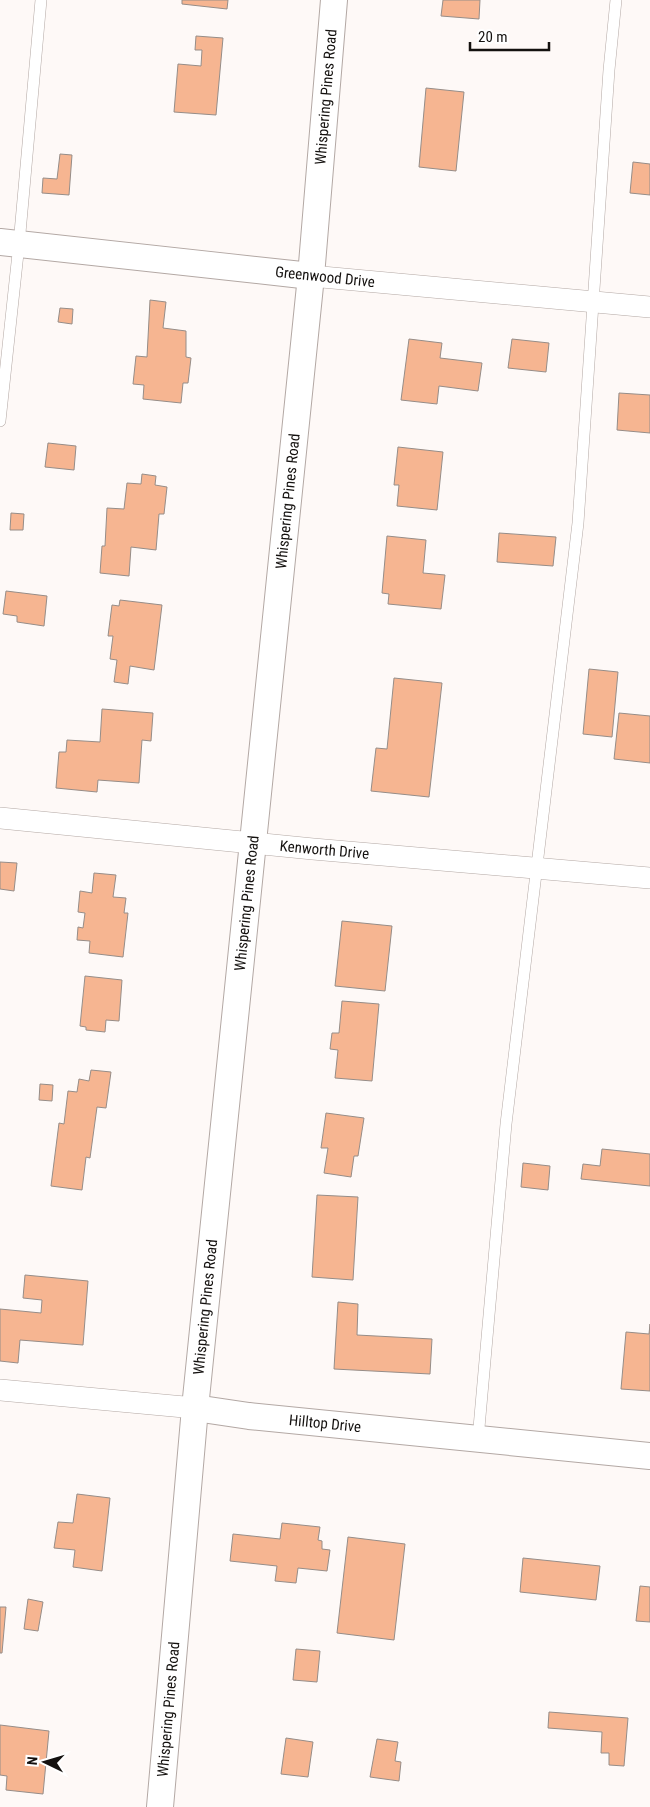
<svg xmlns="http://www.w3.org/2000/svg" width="650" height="1807" viewBox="0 0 650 1807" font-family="'Roboto Condensed',sans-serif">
	<rect width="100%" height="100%" fill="#fef9f7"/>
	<path fill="#f6b591" stroke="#968d88" d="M182 0H228L227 9 182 4Z
		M443 0H480L479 19 441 16Z
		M196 36 223 38 216 115 174 112 178 64 201 66 202 50H195Z
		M426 88 464 92 456 171 419 167Z
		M60 154 72 155 69 195 42 193 43 178 57 179Z
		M633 162 650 164V195L630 193Z
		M150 300 166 302 163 328 186 331V357L191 358 188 383H183L181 403 143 399 144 385 133 384 136 356 147 357Z
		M60 308 73 309 72 324 58 322Z
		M409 339 442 343 440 358 482 363 478 391 439 386 437 404 401 400Z
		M512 339 549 343 546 372 508 368Z
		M619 393 650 395V433L617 430Z
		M48 443 76 446 74 470 45 467Z
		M398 447 443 452 437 510 397 506 399 485H394Z
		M142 474 156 476 155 485 167 487 164 514H159L156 550 131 547 129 576 100 573 102 546H105L107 508 124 509 127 483 141 484Z
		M11 513 24 514 23 530H10Z
		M499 533 556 537 553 566 497 562Z
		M387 536 426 540 423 573 445 575 441 609 388 604 389 594 382 593Z
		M6 591 47 596 44 626 17 622V616L3 614Z
		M120 600 162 605 154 670 130 666 128 684 114 682 117 660 110 659 113 636H108L112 605 119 606Z
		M589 669 618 672 612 737 583 734Z
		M394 678 442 683 429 797 371 791 376 748 387 749Z
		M102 709 153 713 151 741 142 740 139 783 98 780 97 792 56 788 59 752H66L67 740 100 742Z
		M619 713 650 716V763L614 759Z
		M0 862 17 863 14 891 0 889Z
		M94 873 116 875 113 897 126 898 124 913H128L123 957 89 953 90 941 77 940 78 927 83 928 85 913 78 912 80 891 92 893Z
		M342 921 392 926 385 991 335 986Z
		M85 976 122 980 119 1021 106 1020 105 1032 86 1030V1027L80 1026Z
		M342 1001 379 1004 372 1081 335 1078 338 1050 330 1049 332 1033H339Z
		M91 1070 111 1072 106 1108 97 1107 90 1158 86 1157 82 1190 51 1186 59 1123 64 1124 68 1091 77 1092 79 1079 89 1081Z
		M40 1084 53 1085 52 1101 39 1100Z
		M326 1113 364 1118 358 1156H354L351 1177 324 1173 328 1148H321Z
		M602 1149 650 1154V1186L581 1179 583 1164 600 1166Z
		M523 1163 550 1166 548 1190 521 1187Z
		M317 1195 358 1197 353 1280 312 1277Z
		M25 1275 88 1281 83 1345 20 1340 18 1363 0 1361V1309L41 1313 42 1300 23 1298Z
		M338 1302 358 1304 357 1335 432 1339 430 1374 334 1369Z
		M650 1324V1391L621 1389 626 1332 649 1334Z
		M77 1494 110 1498 102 1571 73 1567 75 1550 54 1548 58 1522 73 1523Z
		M282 1523 320 1527 318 1540 322 1541V1549L330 1550 327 1571 298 1568 296 1583 275 1581 277 1566 230 1561 233 1534 280 1539Z
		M348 1537 405 1544 394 1640 337 1633Z
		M523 1558 600 1566 596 1600 520 1592Z
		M640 1586 650 1587V1622L636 1621Z
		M28 1599 43 1602 38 1631 24 1629Z
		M0 1607H6L2 1653H0Z
		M296 1649 320 1651 317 1682 293 1680Z
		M549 1712 628 1718 624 1766 609 1765V1753H601L602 1732 548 1728Z
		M0 1725 49 1731 43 1794 6 1790 7 1776 0 1775Z
		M286 1738 313 1742 308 1777 281 1774Z
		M377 1739 398 1742 395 1761 401 1762 399 1781 370 1777Z"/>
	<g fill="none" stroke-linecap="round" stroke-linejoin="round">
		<g stroke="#b3a8a4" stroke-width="12">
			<path id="service" d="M0 421 19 244 41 0
				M478 1439 506 1124 578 523 609 70 616 0"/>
		</g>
		<g stroke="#b3a8a4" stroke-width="22">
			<g id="minor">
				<path d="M311 276 650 307"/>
				<path id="s1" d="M0 818 313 849 650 878"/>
				<path d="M0 1390 195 1408"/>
			</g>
		</g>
		<g stroke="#b3a8a4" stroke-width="28">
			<g id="tertiary">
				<path d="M0 242 311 276"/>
				<path id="s2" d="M195 1408 249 1416 650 1456"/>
				<path id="s3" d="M160 1807 195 1408 311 276 334 0"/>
			</g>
		</g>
		<use href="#service" stroke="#fff" stroke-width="11"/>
		<use href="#minor" stroke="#fff" stroke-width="21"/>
		<use href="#tertiary" stroke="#fff" stroke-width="26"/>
	</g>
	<g text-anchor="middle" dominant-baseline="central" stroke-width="5" stroke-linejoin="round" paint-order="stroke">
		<g font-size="15" fill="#14110f" stroke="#fff">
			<text stroke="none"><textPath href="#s3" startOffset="1718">Whispering Pines Road</textPath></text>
			<text transform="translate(325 277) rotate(6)">Greenwood Drive</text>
			<text stroke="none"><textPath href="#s3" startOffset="1312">Whispering Pines Road</textPath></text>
			<text stroke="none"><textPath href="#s1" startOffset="326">Kenworth Drive</textPath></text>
			<text stroke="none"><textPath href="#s3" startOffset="908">Whispering Pines Road</textPath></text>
			<text stroke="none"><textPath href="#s3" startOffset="502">Whispering Pines Road</textPath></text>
			<text stroke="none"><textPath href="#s2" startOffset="131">Hilltop Drive</textPath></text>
			<text stroke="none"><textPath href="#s3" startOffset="98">Whispering Pines Road</textPath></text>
		</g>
	</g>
	<g transform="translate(45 1762) rotate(275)" stroke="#ffffff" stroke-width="4" paint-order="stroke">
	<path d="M0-4L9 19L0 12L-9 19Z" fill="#14110f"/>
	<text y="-8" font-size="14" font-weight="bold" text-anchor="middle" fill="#14110f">N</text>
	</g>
	<path d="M470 42v8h79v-8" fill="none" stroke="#14110f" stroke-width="2.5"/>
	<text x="478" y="42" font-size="15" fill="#14110f" stroke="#ffffff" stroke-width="4" paint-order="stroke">20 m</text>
</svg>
